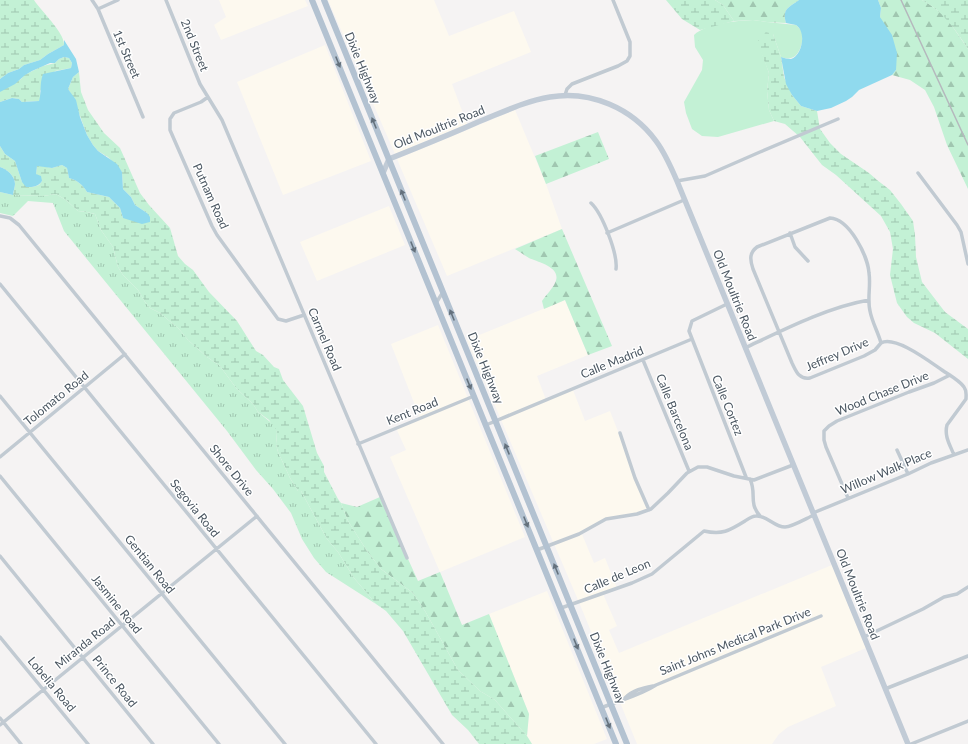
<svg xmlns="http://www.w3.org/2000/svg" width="968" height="744" viewBox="0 0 968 744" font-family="Lato,sans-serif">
	<defs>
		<pattern id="forest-firs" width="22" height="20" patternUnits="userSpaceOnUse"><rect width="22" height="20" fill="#c3f1d5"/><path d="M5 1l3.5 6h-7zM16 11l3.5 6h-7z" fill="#a0c6b0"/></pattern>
		<pattern id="wetland-marsh" width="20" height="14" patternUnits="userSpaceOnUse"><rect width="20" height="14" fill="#c3f1d5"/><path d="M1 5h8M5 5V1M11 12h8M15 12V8" fill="none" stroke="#a0c6b0"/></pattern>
		<pattern id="park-tufts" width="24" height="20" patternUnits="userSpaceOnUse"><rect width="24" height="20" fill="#c3f1d5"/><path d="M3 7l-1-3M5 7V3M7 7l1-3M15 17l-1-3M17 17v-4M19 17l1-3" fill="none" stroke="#a0c6b0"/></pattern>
	</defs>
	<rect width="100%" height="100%" fill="#f5f3f3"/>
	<path fill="#fdf9ef" d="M219 0H305L308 6 221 40 214 25 226 17Z
		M328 0H434L449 36 514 11 531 52 452 84 467 124 395 154Z
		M325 45 371 161 283 195 237 82Z
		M515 110 546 184 562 229 447 276 397 159Z
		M389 206 405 245 317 281 300 242Z
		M565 300 588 355 537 376 546 400 573 390 585 421 610 411 648 508 629 516 605 518 581 532 594 563 605 558 617 588 603 594 617 626 609 630 619 653 832 565 866 648 821 667 836 706 788 727 779 734 772 744H637L581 607 467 340Z
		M438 325 525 537 440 572 390 457 406 450 396 428 420 418 391 344Z
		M547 591 607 739 594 744H532L527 736 529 714 489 614Z"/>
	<path fill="#c3f1d5" d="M753 20 767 22 796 25C798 27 801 29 802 33 804 40 800 56 791 58 788 59 784 58 781 57L773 34 758 42 769 73 767 91 769 110 774 121 718 137 702 136 692 129 686 113 684 102 702 70 703 60 695 47 694 35C707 23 736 21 753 20Z"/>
	<path fill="url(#forest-firs)" d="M715 0H799C788 8 782 9 786 23L767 22 753 20 734 21 723 5Z
		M878 0H922L929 4 946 17 968 49V189L947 145 934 107 925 90 910 80 892 75 896 70 880 17 881 8Z
		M598 132 609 159 546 184 535 156Z
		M562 229 612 346 588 355 565 300 544 309 542 301C546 295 553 288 555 283 563 267 537 262 529 258 524 255 520 252 515 249Z
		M380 497 418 581 440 572 462 625 489 614 529 714 527 736 495 700 480 691 458 670 425 611 413 593 381 569 367 551 348 521 341 503 357 507Z"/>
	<path fill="url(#wetland-marsh)" d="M0 0H34C41 11 65 33 64 45L48 54 40 60 24 65 19 69 8 73 0 79Z
		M666 0H715L723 5 734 21 700 30 682 19Z
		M922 0H968V49C955 29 943 11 922 0Z
		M766 32 773 34 781 57 784 77 792 95 801 106 817 111 820 129 830 143 841 154 869 173 877 180 890 190 901 204 913 221 915 235 916 257 922 282 945 312 968 329V359L935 333 914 323 907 317 897 303 890 275 893 249 890 232 881 216 836 175 822 165 800 137 785 124 774 121 769 110 767 91 769 73 757 42Z
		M64 57 69 58 72 63 71 68 55 71 40 91 41 96 39 101 22 102 19 99 12 98 0 102V92L1 90 21 79 24 75 43 66 55 63 59 59Z
		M79 72 81 92 88 110 104 133 120 148 140 193 149 205 170 228 178 256 185 264 193 270 209 292 237 321 256 351 263 355 274 367 279 369 283 380 303 406 317 453 324 466V472L338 499 341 503 348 521 367 551 381 569 413 593 425 611 458 670 480 691 495 700 527 736 532 744H479L468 730 452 715 403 631 386 611 376 604 354 578 338 552 327 539 301 491H298L290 478 278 452 276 444 277 432 269 420 258 412 253 404 236 388 220 366 207 357 188 340 179 329 160 313 150 308 145 302 138 290 123 275 118 267 113 247 101 230 95 214 87 212 78 211 66 200 56 194 43 196 13 195C13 192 15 187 15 184 15 176 7 169 0 167V146L5 154 15 161 22 182 33 187 39 185 42 181 36 174 37 165 52 168 62 165 67 168 69 178C77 180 83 185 87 192L109 197 120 208 123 218 147 213 135 205 131 197 123 189 122 172 108 157 98 151 93 145 87 135 73 97 68 89 73 77Z"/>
	<path fill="url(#park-tufts)" d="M0 192 13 195 43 196 56 194 66 200 78 211 87 212 95 214 101 230 113 247 118 267 123 275 138 290 145 302 150 308 160 313 179 329 188 340 207 357 220 366 236 388 253 404 258 412 274 425 277 432 276 444 278 452 290 478 298 491H301L327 539 338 552 354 578 376 604 326 572 314 558 302 539 291 513 273 489 256 470 227 431 64 231 53 203 28 201 13 216 0 213Z"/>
	<path fill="#90daee" d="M799 0H878L881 8 880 17 892 35 897 53 896 70 892 75 859 90 852 97 846 101 831 108 817 111 801 106 792 95 786 84 781 57C784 58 788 59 791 59 802 56 807 32 796 25 793 24 789 24 786 23 782 9 788 8 799 0Z
		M64 40 76 59 79 72 73 77 68 89 76 100 80 117 87 135 93 145 98 151 117 164 122 172 123 189 131 197 135 205 147 213 150 217V222L142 224 123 218 120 208 109 197 87 192C83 185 77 180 69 178L67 168 62 165 52 168 37 166 36 174 41 176 42 181C38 187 33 187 26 187L22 182 15 161 5 154 0 146V102L12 98 19 99 22 102 39 101C42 91 39 85 43 74L71 68 72 63 69 58 64 57 59 59 55 63H50L32 71 25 75 15 84 0 92V79L8 73 19 69 24 65 40 60 48 54 64 45Z
		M0 167C7 169 15 176 15 184 15 187 13 192 13 195L0 192Z"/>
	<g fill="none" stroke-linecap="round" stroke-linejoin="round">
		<path stroke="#c1cad2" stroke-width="3.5" d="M92 0 98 9 143 117
			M166 0 200 84 222 120 407 558
			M98 9 118 0
			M565 95 567 89 572 84 618 66 627 61 630 56V42L613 0
			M208 97 201 102 174 113 170 119V130L212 226 217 235 278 319 286 321 304 315
			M918 173 957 225 961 232 968 264
			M677 181 705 176 760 152 838 119
			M591 203C602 213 618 254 616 269
			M0 216 10 218 19 225 443 744
			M830 218C850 219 868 257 869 273 871 286 867 299 870 311 872 322 878 332 881 343L875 350 864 356 810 378C799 380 796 371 792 363L753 269C750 260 749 253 757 247Z
			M607 233 684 200
			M790 233 795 247 808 261
			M0 284 376 744
			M436 303 443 292
			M727 304 692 321 689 331 746 477
			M881 343C895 335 930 362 942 370 949 375 959 380 964 387 967 391 966 394 966 399L947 425C944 436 950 445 954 455
			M745 348C783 330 828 307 869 300
			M643 360 689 471
			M0 396 285 744
			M486 425 692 339
			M620 433 635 478 649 510
			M358 444 474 396
			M897 450 908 474
			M0 457 125 354
			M0 476 219 744
			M750 479C757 494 748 502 760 516
			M848 498 826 447 824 440V431L829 426 837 421 909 392 934 383 950 375
			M813 513 908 474 931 463 968 450
			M537 550 579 534 606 519 637 514 651 509 668 493 687 473 698 467H707L734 476 754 480 793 465
			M0 556 153 744
			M561 608 632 583 652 574 704 531C722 535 729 531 745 521 748 519 752 516 756 516 767 515 774 527 785 527 792 527 807 518 814 515
			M0 637 88 744
			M864 637 923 609 944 597 957 594 968 587
			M885 689 968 656
			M625 698C633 690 643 688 653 686
			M601 708C620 700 639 696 656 685L821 616
			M0 718 21 744
			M0 725 257 516
			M911 744 968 721"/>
		<path stroke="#c1cbd6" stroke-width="5.5" d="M383 173 389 159C419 147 449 135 478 122 501 113 525 101 550 97 590 90 632 108 656 141 665 153 671 167 677 181L908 744"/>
		<path stroke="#b3c2d1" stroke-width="6" d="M312 0 616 744
			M324 0 627 744"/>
		<path stroke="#b5b8bd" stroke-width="1.5" d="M901 0 968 145"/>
	</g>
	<defs><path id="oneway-solid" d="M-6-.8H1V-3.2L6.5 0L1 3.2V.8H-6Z"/></defs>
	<g fill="#64717d">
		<use href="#oneway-solid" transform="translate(338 62) rotate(68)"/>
		<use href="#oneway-solid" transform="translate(374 123) rotate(-112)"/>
		<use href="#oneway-solid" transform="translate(403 195) rotate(-112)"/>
		<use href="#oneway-solid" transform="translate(413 247) rotate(68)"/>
		<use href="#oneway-solid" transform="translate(452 315) rotate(-112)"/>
		<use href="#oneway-solid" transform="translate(469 384) rotate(68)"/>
		<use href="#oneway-solid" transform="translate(507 449) rotate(-112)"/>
		<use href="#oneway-solid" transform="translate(526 522) rotate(68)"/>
		<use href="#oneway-solid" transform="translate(556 569) rotate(-112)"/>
		<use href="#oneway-solid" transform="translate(576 644) rotate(68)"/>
		<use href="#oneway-solid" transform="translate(608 723) rotate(68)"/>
	</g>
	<g text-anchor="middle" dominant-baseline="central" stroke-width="3" stroke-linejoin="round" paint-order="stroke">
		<g font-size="12" fill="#4a5661" stroke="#fff">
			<text transform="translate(195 45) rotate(68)">2nd Street</text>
			<text transform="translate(127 54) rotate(67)">1st Street</text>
			<text transform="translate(363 68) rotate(68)">Dixie Highway</text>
			<text transform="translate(439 127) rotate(-22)">Old Moultrie Road</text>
			<text transform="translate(211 196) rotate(66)">Putnam Road</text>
			<text transform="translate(735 295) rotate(68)">Old Moultrie Road</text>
			<text transform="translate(325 339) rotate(67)">Carmel Road</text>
			<text transform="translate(837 354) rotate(-23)">Jeffrey Drive</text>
			<text transform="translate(612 362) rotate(-22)">Calle Madrid</text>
			<text transform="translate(486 368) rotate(68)">Dixie Highway</text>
			<text transform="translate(882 393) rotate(-22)">Wood Chase Drive</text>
			<text transform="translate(56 398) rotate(-39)">Tolomato Road</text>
			<text transform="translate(728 405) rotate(68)">Calle Cortez</text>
			<text transform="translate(412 411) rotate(-22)">Kent Road</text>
			<text transform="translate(675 412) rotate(68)">Calle Barcelona</text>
			<text transform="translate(232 470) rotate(51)">Shore Drive</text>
			<text transform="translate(886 471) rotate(-23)">Willow Walk Place</text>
			<text transform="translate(195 508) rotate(51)">Segovia Road</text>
			<text transform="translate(150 564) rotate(51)">Gentian Road</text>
			<text transform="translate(617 576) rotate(-23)">Calle de Leon</text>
			<text transform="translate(858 594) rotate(68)">Old Moultrie Road</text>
			<text transform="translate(117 604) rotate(51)">Jasmine Road</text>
			<text transform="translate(735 641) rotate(-22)">Saint Johns Medical Park Drive</text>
			<text transform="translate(85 643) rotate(-39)">Miranda Road</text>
			<text transform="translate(608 668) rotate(68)">Dixie Highway</text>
			<text transform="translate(115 681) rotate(51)">Prince Road</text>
			<text transform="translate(52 684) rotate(50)">Lobelia Road</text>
		</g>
	</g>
</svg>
